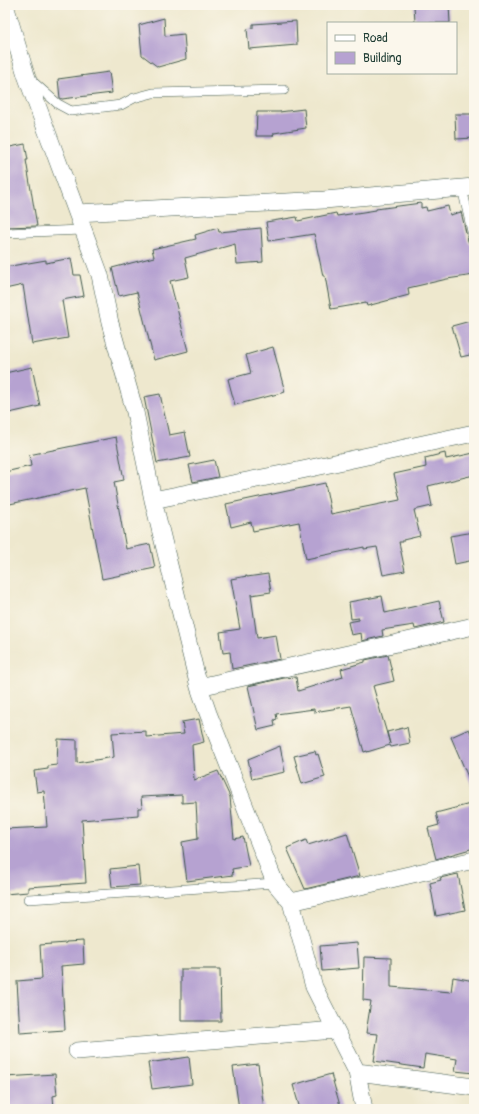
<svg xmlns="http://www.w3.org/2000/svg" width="479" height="1114" viewBox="0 0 479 1114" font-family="Pangolin,sans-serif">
	<rect width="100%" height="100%" fill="#fbf7ec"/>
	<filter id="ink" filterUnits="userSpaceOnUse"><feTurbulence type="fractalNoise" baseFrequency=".025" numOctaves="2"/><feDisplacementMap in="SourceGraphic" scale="8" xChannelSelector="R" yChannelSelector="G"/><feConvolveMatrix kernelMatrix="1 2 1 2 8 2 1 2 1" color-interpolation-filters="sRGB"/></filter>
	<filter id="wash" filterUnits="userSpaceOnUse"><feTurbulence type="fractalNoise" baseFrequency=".012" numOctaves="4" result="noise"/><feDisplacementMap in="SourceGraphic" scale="16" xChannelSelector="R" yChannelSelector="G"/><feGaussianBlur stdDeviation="0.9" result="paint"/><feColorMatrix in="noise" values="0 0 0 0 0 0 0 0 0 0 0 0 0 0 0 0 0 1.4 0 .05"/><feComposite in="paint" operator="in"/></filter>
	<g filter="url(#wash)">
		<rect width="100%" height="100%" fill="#eee8ce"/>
		<g id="blocks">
			<path fill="#b6a2d1" d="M414 5H449L450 23H415Z
				M164 18 165 36 184 34 186 59 158 67 142 55 139 25Z
				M296 21 297 45 249 49 247 29 253 28V24Z
				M109 72 112 93 62 99 60 98 58 79Z
				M304 109 306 128 274 133 273 136H256L257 112H279Z
				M455 114H474V138L456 139Z
				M25 144 28 160H26L37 226 5 227V148Z
				M421 203V208L426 207 427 211 448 206 450 215 461 212 468 241 470 244 474 246V275L447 279 408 288 409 295 367 306 366 303 331 309 325 276H323L314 234 269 241 266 222 297 217 298 221 336 213 337 216 376 210V209Z
				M218 228 219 232 261 228 263 262 237 264 235 244 185 258 189 277 170 281 188 351 154 360 137 292 119 296 112 268 154 257 152 249 196 239 195 235Z
				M71 258 74 275H80L84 296 62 300 68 338 32 344 23 285 5 289V267L46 260V263Z
				M474 320V354L461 357 452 326Z
				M273 347 285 392 235 405 228 379 251 373 246 355Z
				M32 367 40 406 5 414V373Z
				M160 394 169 435 185 432 190 457 157 463 144 397Z
				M116 437 124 480 114 482 126 549 150 544 155 568 102 579 85 488 5 505V472L31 466 29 455Z
				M445 453 446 459 474 453V475L428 486 432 506 414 510 420 536 403 540V542H399L405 571 383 575 377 547 364 549V547L306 559 299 522 253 531 251 522 231 527 226 504 325 483 331 514 400 500 394 474 426 467 425 458Z
				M214 460 218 477 193 482 189 465Z
				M474 532V560L455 564 450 536Z
				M268 574 271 592 251 595 257 638 276 635 280 659 232 669 230 652 223 653 220 632 240 629 231 579 247 576V577Z
				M382 596 385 613 439 601 444 622 415 629 414 625 382 630 383 636 362 641 361 633 351 635 348 622 359 620V618L351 619 349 602Z
				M388 655 394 681 373 686 390 744 387 732 407 727 410 743 391 747 390 745 367 752V751L364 752 351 706 314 712V709L276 714 277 719 274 720 275 726 258 730 248 686 284 678 296 677 298 691 343 677 341 669 365 662V660Z
				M199 719 204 742 192 745 194 780 218 771 230 797 234 839 243 837 249 866 232 869 233 875 187 881 182 842 198 839 196 802 182 803V795L141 797 142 808H138V815L82 820 86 883 28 887V892L5 894V829L47 827 44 791 37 792 34 771 48 769V766L57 765 58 739 77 740V763L114 757 112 733 146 731V737L184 734 182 722Z
				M469 729 474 741V791L451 737Z
				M280 746 285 772 252 779 248 759Z
				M315 751 316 755 318 754 325 777 302 784 294 756Z
				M474 803V848L436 859 428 828 439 825 436 813Z
				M347 833 360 876 305 889 287 848 306 840 308 845Z
				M138 866 140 885 112 887 110 869Z
				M458 874 465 910 436 916 430 883 441 880 440 878Z
				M83 941 84 964 61 966 65 1030 20 1033 17 981 42 979 40 945 66 943V942Z
				M357 943 359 968 322 971 320 946Z
				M364 957 391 958V987L451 992 453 977 474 981V1073L455 1071 457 1059 425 1054 423 1068 374 1061 378 1034 366 1033 371 1001 363 1000Z
				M181 969H220L221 1021H181Z
				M189 1057 192 1084 152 1089 148 1063Z
				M258 1064 264 1109H239L233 1067Z
				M55 1074 57 1095 53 1096 54 1109H5V1077Z
				M331 1074 341 1109H300L293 1085Z"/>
		</g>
	</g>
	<g filter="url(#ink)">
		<use href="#blocks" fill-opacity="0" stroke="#3e574b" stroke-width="1"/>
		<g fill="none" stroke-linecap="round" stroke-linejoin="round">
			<g stroke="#3e574b" stroke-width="10">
				<path id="lane" d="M31 80 58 104 71 111 121 105 134 98 153 93 284 90
					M462 188 474 240
					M5 233 83 230
					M28 899 142 892 275 883"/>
			</g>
			<g stroke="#3e574b" stroke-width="18">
				<path id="street" d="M5 5 26 75 100 275 110 323 135 412 153 500 199 687 208 713 275 883 291 902 314 987 357 1072 364 1109
					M77 213 324 200 474 187
					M153 500 302 470 474 433
					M199 687 474 626
					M291 902 474 860
					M77 1051 335 1030
					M357 1072 474 1087"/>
			</g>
			<use href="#lane" stroke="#fff" stroke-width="9"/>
			<use href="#street" stroke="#fff" stroke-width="17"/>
		</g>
	</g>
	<rect width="479" height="1114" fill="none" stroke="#fbf7ec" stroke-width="20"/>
	<rect x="327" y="22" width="130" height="52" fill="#fbf7ec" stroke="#a3ada2"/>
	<rect x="335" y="35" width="20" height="6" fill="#ffffff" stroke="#a3ada2"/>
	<text x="363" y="42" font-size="12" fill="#1f3d34">Road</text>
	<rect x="335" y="52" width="20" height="12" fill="#b6a2d1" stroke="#a3ada2"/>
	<text x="363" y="62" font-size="12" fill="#1f3d34">Building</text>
</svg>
